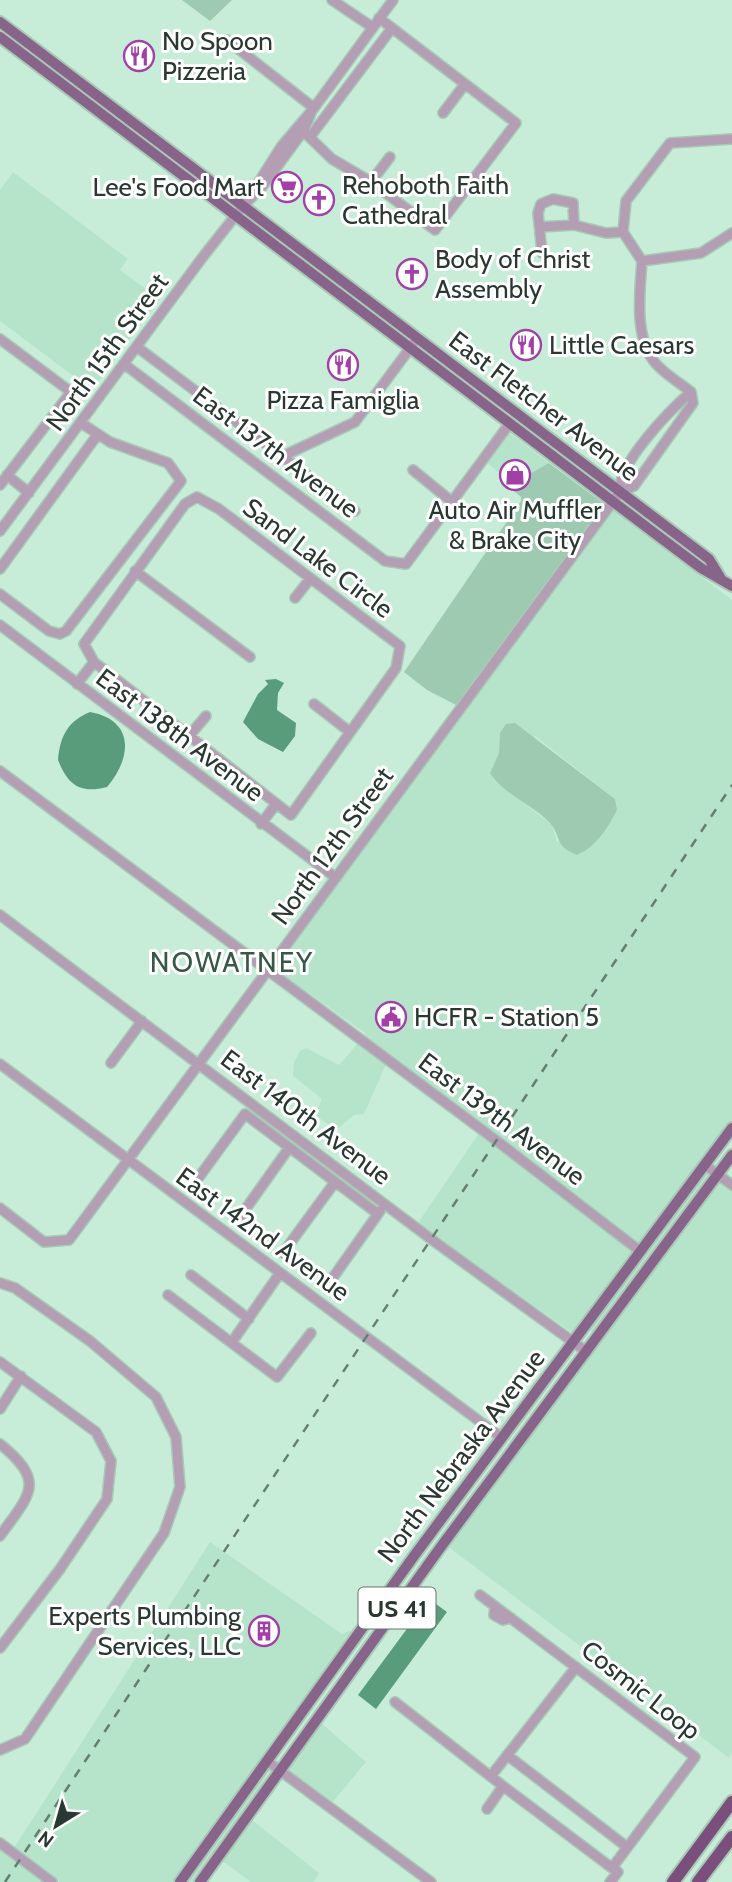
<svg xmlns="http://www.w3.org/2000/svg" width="732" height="1882" viewBox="0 0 732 1882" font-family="Cabin,sans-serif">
	<rect width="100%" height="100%" fill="#c7edd8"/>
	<path fill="#b6e4cb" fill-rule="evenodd" d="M13 172 128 259 120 270 160 299 92 390 0 321V190Z
		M508 432 549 463 512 484 486 462Z
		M611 509 732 600V1121L640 1245 364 1036 365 1033 274 968ZM535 736 615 799 557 842 552 825 498 783 490 773 499 753Z
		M358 1043 386 1064 364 1114 354 1115 336 1130 315 1115 322 1099 293 1076 294 1062 300 1051 306 1048 339 1065Z
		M479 1133 634 1252 574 1334 418 1223Z
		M705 1171 712 1176 595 1334 588 1329Z
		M718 1180 732 1190V1753L729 1758 447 1546Z
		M210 1542 342 1634 349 1631 353 1634 176 1882H60L14 1848Z
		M320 1722 366 1762 332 1803 286 1769Z
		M268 1767 275 1772 268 1773 246 1812 196 1882H185Z
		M251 1819 319 1873 314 1882H251L221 1860Z
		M0 1849 18 1862 45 1882H0Z"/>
	<path fill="#9ecab2" d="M182 0H232L210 21Z
		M549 463 604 504 456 705 427 690 404 672 521 501V497L508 486Z
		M515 723 615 799 617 810C608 828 596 847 577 855 554 846 562 837 550 823 532 804 504 795 490 773L499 753 500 733 506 724Z"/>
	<path fill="#599c7b" d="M276 679 284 683 278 693 277 710 296 723 295 736 283 752 258 739 243 722 258 694 268 684 265 680Z
		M90 712C135 720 132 758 107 787 80 794 68 785 58 760 60 736 68 721 90 712Z
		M429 1599 447 1612 376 1709 358 1695Z"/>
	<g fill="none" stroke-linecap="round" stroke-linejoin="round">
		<g stroke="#a7c9b6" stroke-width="12">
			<path id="minor" d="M332 0 372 27
				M227 40 314 108
				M443 113 465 84
				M303 131 332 159 371 182 435 230 516 123 379 18
				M310 137 392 28
				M732 139 670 143 626 201 623 232 642 261 701 253 732 233
				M371 182 390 157
				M250 196 281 147 314 108 393 0
				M540 227 574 225
				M542 253 538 213 541 204 553 199 573 203 574 225 606 233 623 232
				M0 339 71 392 0 485
				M137 347 355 511
				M124 364 385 561 406 564 510 423
				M281 457 355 422 414 343
				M413 470 451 501
				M7 475 29 493
				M620 492 634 486 693 403 691 392C679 382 661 372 653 360 634 334 640 290 642 261
				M620 492C617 464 670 410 691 392
				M197 497 219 509 400 646 396 668 291 815 94 662 84 644 185 504Z
				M0 531 202 258 243 206 262 187 304 130 311 113
				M0 569 98 434
				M135 571 250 657
				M0 594 49 631 60 634 66 631 181 481 168 463 110 442 81 423
				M295 598 310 579
				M0 625 335 877
				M77 684 94 662
				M314 704 350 732
				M189 736 206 716
				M0 771 497 1141 640 1251
				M261 824 276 804
				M0 915 431 1239 587 1352
				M111 1063 142 1021
				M0 1064 502 1438
				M705 1165 732 1185
				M191 1188 245 1114 378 1214
				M0 1208 44 1242 69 1240 617 496
				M237 1221 289 1148
				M283 1253 335 1182
				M191 1275 249 1319
				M0 1283 15 1288 90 1341 156 1397 176 1437 180 1487 164 1533 25 1739 0 1750
				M327 1286 380 1211
				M168 1295 277 1377 311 1333
				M232 1342 280 1273
				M0 1362 96 1432 111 1461 107 1499 60 1569 0 1648
				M0 1409 21 1376
				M0 1444C47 1482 30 1494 0 1536
				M480 1595 695 1757 612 1868 503 1786
				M495 1606 494 1615 503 1620 511 1618
				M395 1702 503 1786 487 1809
				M507 1755 627 1847
				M267 1761 431 1882
				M491 1776 576 1667
				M0 1843 52 1882
				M610 1882 618 1872 612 1868"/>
		</g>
		<g stroke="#a7c9b6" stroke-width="14">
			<path id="major" d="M0 22 709 559 720 577
				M0 37 661 538 701 568 732 586
				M180 1882 414 1556 732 1128
				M200 1882 440 1548 732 1155"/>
		</g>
		<g stroke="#a7c9b6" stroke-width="16">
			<path id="highway" d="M673 1882 732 1802
				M698 1882 732 1837"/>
		</g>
		<use href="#minor" stroke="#b39eb3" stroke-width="9"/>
		<use href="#major" stroke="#89648a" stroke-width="10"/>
		<use href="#highway" stroke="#7a4f7b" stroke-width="12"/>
		<path stroke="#667e71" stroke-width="2.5" stroke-dasharray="9 9" stroke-linecap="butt" d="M5 1882 732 785"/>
	</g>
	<defs>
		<g id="restaurant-ring" transform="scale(1.575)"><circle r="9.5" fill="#fff" stroke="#a240a7" stroke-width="1.5"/><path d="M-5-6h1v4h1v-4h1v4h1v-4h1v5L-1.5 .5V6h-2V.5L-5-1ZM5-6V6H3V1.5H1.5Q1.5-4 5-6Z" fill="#a240a7"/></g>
		<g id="supermarket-ring" transform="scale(1.575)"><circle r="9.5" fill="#fff" stroke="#a240a7" stroke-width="1.5"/><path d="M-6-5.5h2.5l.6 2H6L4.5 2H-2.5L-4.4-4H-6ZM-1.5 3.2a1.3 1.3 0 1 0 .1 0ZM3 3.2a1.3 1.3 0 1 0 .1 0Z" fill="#a240a7"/></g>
		<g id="church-ring" transform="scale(1.575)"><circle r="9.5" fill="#fff" stroke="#a240a7" stroke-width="1.5"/><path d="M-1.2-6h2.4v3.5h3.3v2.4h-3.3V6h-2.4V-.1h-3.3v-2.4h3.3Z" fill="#a240a7"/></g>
		<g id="shop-ring" transform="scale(1.575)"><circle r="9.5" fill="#fff" stroke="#a240a7" stroke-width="1.5"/><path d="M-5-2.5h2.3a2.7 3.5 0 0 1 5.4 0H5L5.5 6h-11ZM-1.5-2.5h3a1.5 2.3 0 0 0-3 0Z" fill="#a240a7"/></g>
		<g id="civic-ring" transform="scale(1.575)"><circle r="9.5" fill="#fff" stroke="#a240a7" stroke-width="1.5"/><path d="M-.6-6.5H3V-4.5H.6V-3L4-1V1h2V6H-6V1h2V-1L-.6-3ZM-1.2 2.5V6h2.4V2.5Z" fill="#a240a7"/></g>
		<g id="building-ring" transform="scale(1.575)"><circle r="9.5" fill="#fff" stroke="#a240a7" stroke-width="1.5"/><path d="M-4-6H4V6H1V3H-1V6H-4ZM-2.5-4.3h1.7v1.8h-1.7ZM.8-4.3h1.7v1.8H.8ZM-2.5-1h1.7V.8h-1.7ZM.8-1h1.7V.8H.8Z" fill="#a240a7"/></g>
	</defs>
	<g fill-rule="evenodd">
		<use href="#restaurant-ring" x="139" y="56"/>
		<use href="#supermarket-ring" x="287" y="187"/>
		<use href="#church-ring" x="319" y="200"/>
		<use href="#church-ring" x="412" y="274"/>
		<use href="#restaurant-ring" x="526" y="345"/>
		<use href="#restaurant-ring" x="343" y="365"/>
		<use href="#shop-ring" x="515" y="475"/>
		<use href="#civic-ring" x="391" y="1017"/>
		<use href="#building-ring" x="264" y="1631"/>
	</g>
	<g text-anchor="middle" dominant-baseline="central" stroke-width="6" stroke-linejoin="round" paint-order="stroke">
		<rect fill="#fff" stroke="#69746e" stroke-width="2" x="358.5" y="1587.5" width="77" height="41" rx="5"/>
		<g font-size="24" font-weight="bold" fill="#293830">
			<text x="397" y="1608">US 41</text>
		</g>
		<g font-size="26" fill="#293830" stroke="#fff" text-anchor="start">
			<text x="162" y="41">No Spoon<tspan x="162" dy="30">Pizzeria</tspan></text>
			<text x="342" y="185">Rehoboth Faith<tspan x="342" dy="30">Cathedral</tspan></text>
			<text x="264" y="187" text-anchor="end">Lee's Food Mart</text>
			<text x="435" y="259">Body of Christ<tspan x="435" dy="30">Assembly</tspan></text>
			<text x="549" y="345">Little Caesars</text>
			<text x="343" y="400" text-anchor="middle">Pizza Famiglia</text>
			<text x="515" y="510" text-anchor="middle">Auto Air Muffler<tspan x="515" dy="30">&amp; Brake City</tspan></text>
			<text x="414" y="1017">HCFR - Station 5</text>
			<text x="241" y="1616" text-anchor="end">Experts Plumbing<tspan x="241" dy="30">Services, LLC</tspan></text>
		</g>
		<g font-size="26" fill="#293830" stroke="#fff">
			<text transform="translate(107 352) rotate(-54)">North 15th Street</text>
			<text transform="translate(544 406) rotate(37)">East Fletcher Avenue</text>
			<text transform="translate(276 452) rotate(37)">East 137th Avenue</text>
			<text transform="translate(318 558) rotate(37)">Sand Lake Circle</text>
			<text transform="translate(180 735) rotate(37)">East 138th Avenue</text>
			<text transform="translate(332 846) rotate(-54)">North 12th Street</text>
			<text transform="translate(306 1117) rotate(37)">East 140th Avenue</text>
			<text transform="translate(502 1119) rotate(37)">East 139th Avenue</text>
			<text transform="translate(263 1234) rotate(36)">East 142nd Avenue</text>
			<text transform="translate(461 1456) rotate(-53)">North Nebraska Avenue</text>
			<text transform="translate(641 1690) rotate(38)">Cosmic Loop</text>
		</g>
		<g font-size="28" letter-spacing="2" fill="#365847" stroke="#fff">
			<text x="232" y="962">NOWATNEY</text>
		</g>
	</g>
	<g transform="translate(56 1826) rotate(217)" stroke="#ffffff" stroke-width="5" paint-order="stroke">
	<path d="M0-5L12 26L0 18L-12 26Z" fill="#293830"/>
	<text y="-10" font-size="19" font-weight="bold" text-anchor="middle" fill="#293830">N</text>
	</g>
</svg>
